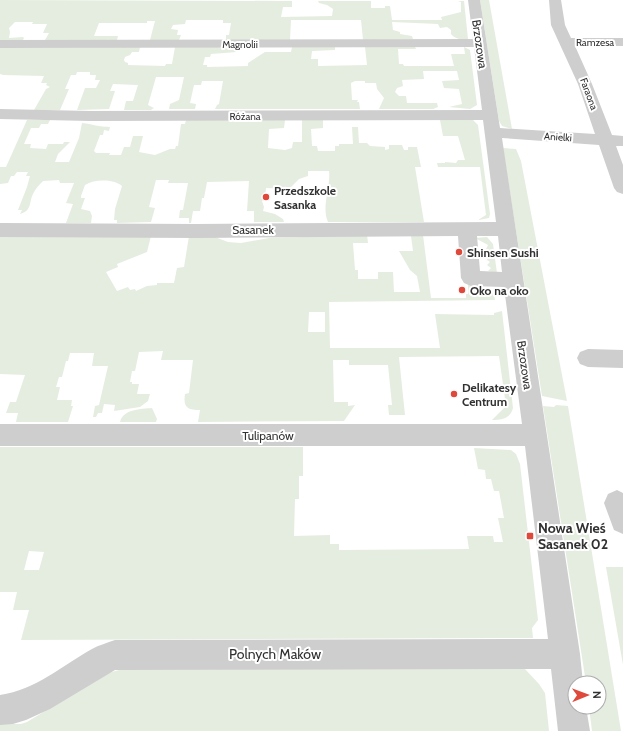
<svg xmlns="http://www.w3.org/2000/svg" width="623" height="731" viewBox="0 0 623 731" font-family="Cabin,sans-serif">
	<rect width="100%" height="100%" fill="#fff"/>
	<path fill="#e5ede0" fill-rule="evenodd" d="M0 0 292 1V7H283L281 17 332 16 333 9 327 5 319 3 318 1H371V8H385V6H390L392 20H442L441 17 461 12V2L458 1H464L468 39C462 39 456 40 451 34V30L447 27 440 28 438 24 392 22 393 30 400 32V34L412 36 413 39 363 40 361 20H291L290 40H226V35H229L231 23H223V20H186L185 24 173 25 171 29 178 30 177 35H181L179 40H150L155 21H147V23H99L94 36H118L117 40H45L49 33H43L47 24H32L33 22H15L9 28 10 32 9 38 23 37 24 38 23 40H0Z
		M480 0H489L512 129 502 126 499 121Z
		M140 47 139 52H132L130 55 125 57 124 60 125 62 128 63V65L165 66 166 64H172L175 47H238L237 52 211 54 210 57H205L203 65H207V67L248 66V63L265 52H291L292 47H335V50L312 51 311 59H318V66L367 65 365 47H415L416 49H398L399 64H403L404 66H454L451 54H465L464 47 470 50 477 105 470 109 449 107 462 104 459 89 444 88 442 81 459 80 457 71H423L424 79 402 80 403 86 397 88 395 92 399 96H406L407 103H437L438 107 433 109H379L384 98 377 89 376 83H365V81H355L351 83 352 100H358L357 102H359L360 109H215L217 105 219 104 223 81H202L201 85H194L190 103 196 104 195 109H169L170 104 179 100 184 77H156L148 105 154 108 151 110H124L126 101H133L138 85 113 84 110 91H115L109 109 77 110 85 88H96L100 80H95L96 75H90V72H77L76 75H71L65 89H69L60 110H34L46 89 50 87 46 85 47 83H41L44 76 3 75 0 74V48Z
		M27 120H50L48 124H41L39 128H31L24 144H31L30 148 46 149 48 144H63L64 142H70L58 154 55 162H69L79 138 82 123C92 124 99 127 110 127L109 131 104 130 103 135H100L94 151 96 153H110L109 155H121L124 147H130L133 136H143L139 152 155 155 170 149H175L176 146H178L181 124H185L186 120H285L284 128 269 129 268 148 285 150 292 148 293 142H302V120H323V128L311 129 312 146H317L318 151H335V146H339V144H353L352 127H358L359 143H367L370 146 385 147V150L389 149V145H402L404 150H408V147H417L421 167H415L424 222H328C321 207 331 187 329 171H308V176L299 179 289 189 266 188 265 198 262 201 264 207 263 211 275 214 283 219 284 222H254V211H247L249 181 207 182 204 198H202L200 211H193L191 223H189V218H179L180 210H183L188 183H168L169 180H156L149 207 155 208 151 222 117 223V220H114L115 209 122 186C113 179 95 179 85 185L81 196V198H85L81 209 90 211 92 216 91 223H66L73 204 66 203 74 183H60L59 180 43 181C39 185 35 189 33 194 29 202 32 211 20 214L22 210H18L27 187 30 176H26L28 172H17L14 176H11L8 183 0 184V167H6Z
		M440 120H473L478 125 490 214 489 218 478 220 486 215 480 167H438L437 163H445V162L456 163 458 160H465L458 136H443Z
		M503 148 516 149 521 161 567 401 542 396Z
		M367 235 368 243H353L355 270H358V279H378V272H393L394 292H420L417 276 410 270 399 251H413L411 236 423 235 431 298H466V294H468V283L490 295 493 291 495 300 329 302 330 348H440L435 314 494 315V313L502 311 513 408C510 419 502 420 492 420L506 406 499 356 399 357 405 415H389L388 405H392L388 365H349V360H333L334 402H348V406L355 405 344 421 198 422 200 410C187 410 183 407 185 394L189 393 193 360H161L163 351 139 352 135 371H132L130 382H132V384H139L137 394H150L148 401 140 407 114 411 115 405 104 404 102 413H98L96 417H93L95 406 99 405 108 366H92L94 353H70L68 361H66L62 377H59L56 387H60L57 400H72L71 406H73L68 422H16L18 413H6L10 402H16L25 375 0 374V237L151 236 147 252 117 264 118 267 106 272 117 291 128 287 130 290 135 289 136 291 147 286 157 285V283H174L177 268 184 267 189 236 215 237 228 242 241 243 269 238ZM309 312H325V332H308Z
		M487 237 493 244 497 273 488 271 491 268 487 265 490 262 487 260 489 256 486 254 489 251 486 249 488 245 475 238Z
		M556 405 568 406 621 731H592L589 707H599V683H586L543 406 554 407Z
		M152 408 157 419 156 422H120C123 409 141 409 152 408Z
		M0 447H303V476H299V499H295L294 536 330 535V544H339V550L469 549 467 536H493L494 542H503L498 518H504L499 491H494L491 479H486L485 470 478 469 474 448 511 450 516 454 520 464 538 620 532 628 533 638 21 640 29 610H13L17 592H0ZM29 551 44 552 39 570H24Z
		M606 567H623V665Z
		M524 668 539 684 545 693 549 731H0V724H21L27 722 108 673 119 670Z"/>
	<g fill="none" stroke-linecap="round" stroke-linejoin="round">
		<path fill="#cecece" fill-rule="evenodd" d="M468 0H480L500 128 595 134 578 84 551 25 549 0H561L565 25 571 38H623V46H575L592 84 612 135 623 136V146H616L623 165V194L617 192 614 188 599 145 502 138 580 654 583 683H575V707H586L590 731H558L551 669 115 670 50 709 26 720 13 724 0 725V695C36 690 61 666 92 649 99 645 107 643 115 640L548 639 525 446H0V424H522L504 287 471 286 464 283 461 278 458 236 197 238 0 237V223L197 224 496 222 483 120 90 121 0 119V109L90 111 482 110 474 47 0 48V40L473 39ZM477 236H498L502 272 480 271Z
			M588 349 623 350V368L588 367 580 364 577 358 580 352Z
			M617 490 623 493V534L614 530 604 503 608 494Z"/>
	</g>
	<g fill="#df493c" stroke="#fff" stroke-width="1.5">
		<circle cx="266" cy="197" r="4"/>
		<circle cx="459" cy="252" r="4"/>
		<circle cx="462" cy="290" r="4"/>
		<circle cx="454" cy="394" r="4"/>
		<rect x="526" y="532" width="8" height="8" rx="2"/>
	</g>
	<g text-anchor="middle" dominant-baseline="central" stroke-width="4" stroke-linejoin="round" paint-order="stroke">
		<g font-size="10" fill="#313131" stroke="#fff">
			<text x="595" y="42">Ramzesa</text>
			<text x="240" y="44">Magnolii</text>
			<text transform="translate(589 94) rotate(70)">Faraona</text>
			<text x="245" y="116">Różana</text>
			<text transform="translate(558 137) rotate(4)">Anielki</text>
		</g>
		<g font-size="12" fill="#313131" stroke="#fff">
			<text transform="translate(480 44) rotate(82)">Brzozowa</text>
			<text x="253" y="229">Sasanek</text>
			<text transform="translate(525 365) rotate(82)">Brzozowa</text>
			<text x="268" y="435">Tulipanów</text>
		</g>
		<g font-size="12" font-weight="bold" fill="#313131" stroke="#fff" text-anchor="start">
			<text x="274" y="190">Przedszkole<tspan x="274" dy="14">Sasanka</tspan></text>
			<text x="467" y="252">Shinsen Sushi</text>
			<text x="470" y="290">Oko na oko</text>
			<text x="462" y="387">Delikatesy<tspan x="462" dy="14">Centrum</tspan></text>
		</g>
		<g font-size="14" font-weight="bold" fill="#313131" stroke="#fff" text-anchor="start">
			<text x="538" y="528">Nowa Wieś<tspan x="538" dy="16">Sasanek 02</tspan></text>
		</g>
		<g font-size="14" fill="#313131" stroke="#fff">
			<text x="275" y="654">Polnych Maków</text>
		</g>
	</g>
	<g transform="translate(587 695) rotate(89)"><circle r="19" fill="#ffffff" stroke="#adadad"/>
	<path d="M0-3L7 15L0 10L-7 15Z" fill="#df493c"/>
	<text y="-6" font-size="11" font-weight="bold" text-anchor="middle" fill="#313131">N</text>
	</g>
</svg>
